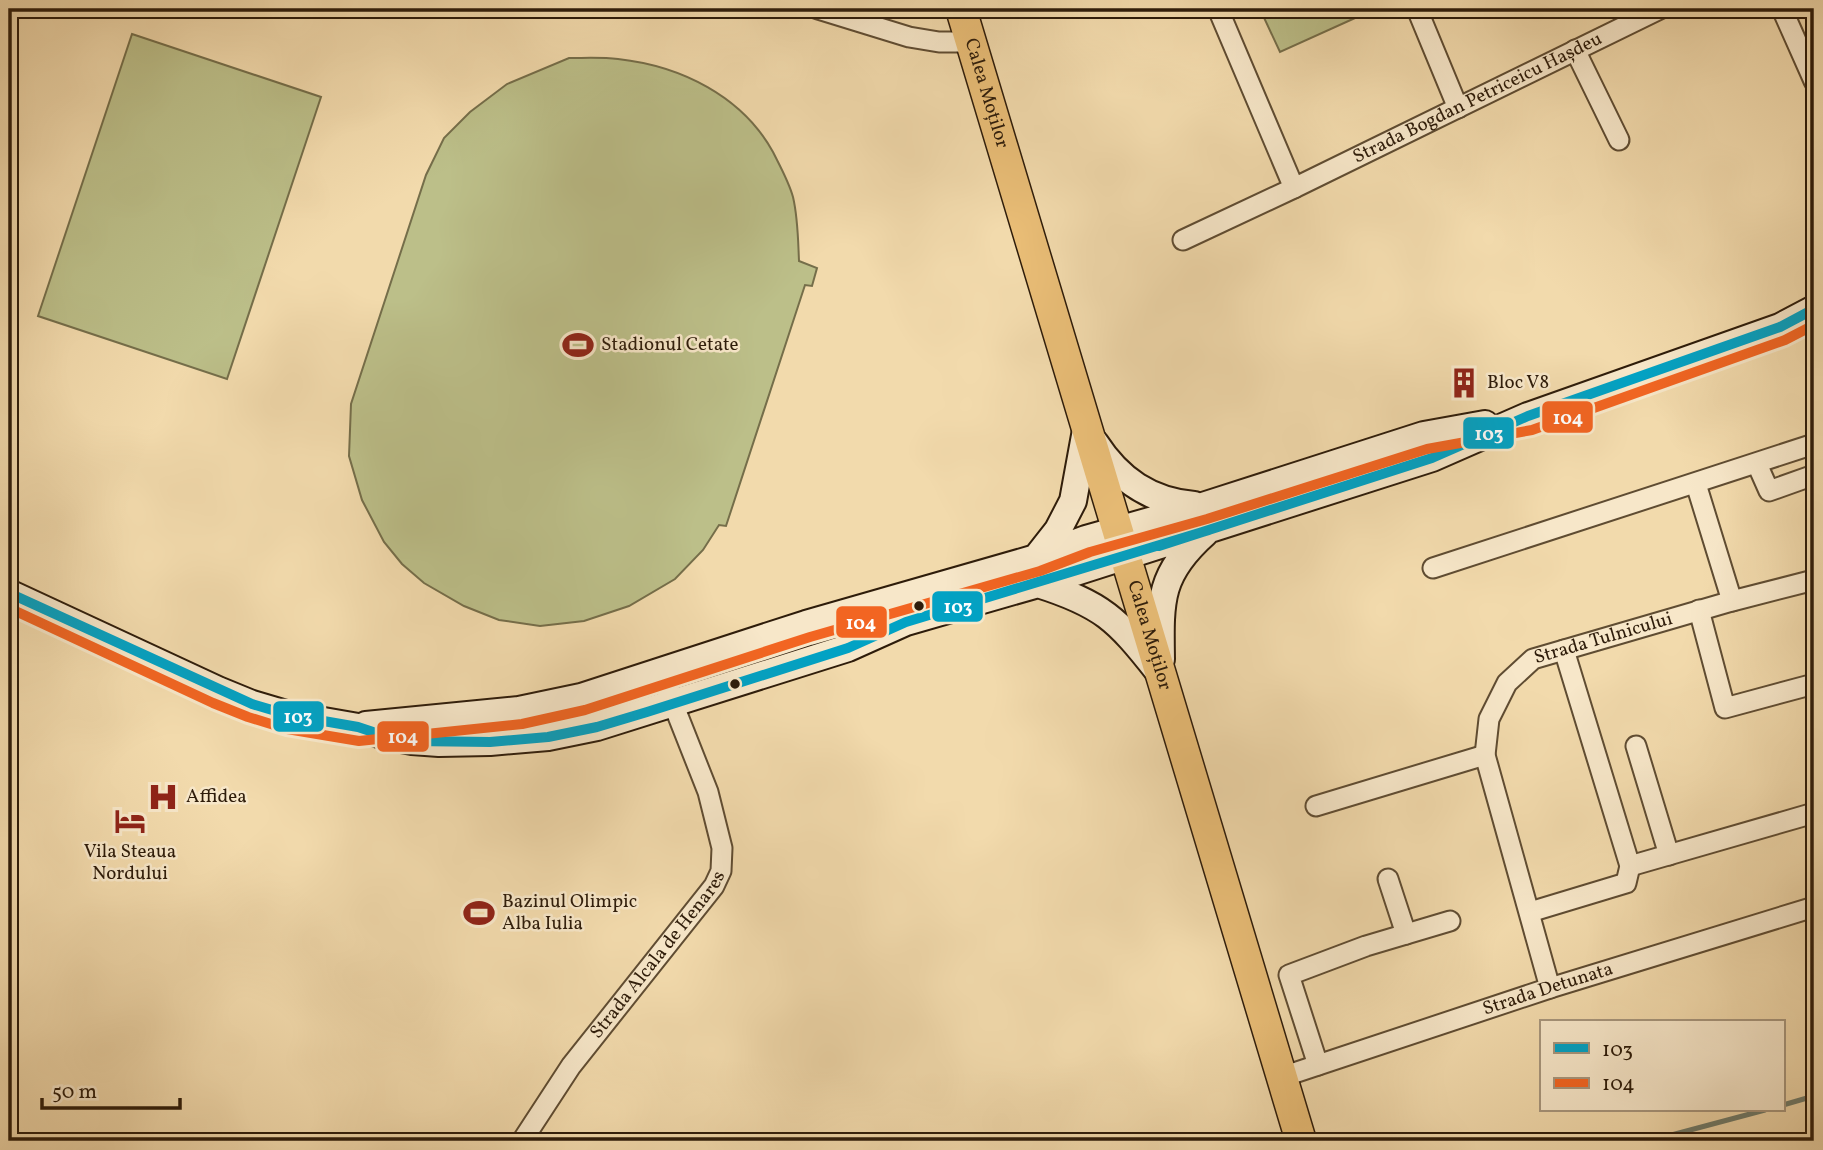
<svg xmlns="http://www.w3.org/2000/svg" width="1823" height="1150" viewBox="0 0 1823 1150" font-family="Vollkorn,serif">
	<rect width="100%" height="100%" fill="#f2daac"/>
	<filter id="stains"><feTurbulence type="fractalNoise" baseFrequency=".00286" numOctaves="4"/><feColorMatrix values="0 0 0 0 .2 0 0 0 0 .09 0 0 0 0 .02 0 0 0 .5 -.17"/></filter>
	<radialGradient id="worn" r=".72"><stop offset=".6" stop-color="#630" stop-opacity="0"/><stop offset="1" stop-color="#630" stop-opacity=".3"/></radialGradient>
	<path fill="#bcbf89" stroke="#756e4a" stroke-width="2" d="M1260 9H1375L1280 52Z
		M132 34 321 97 227 379 38 316Z
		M569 58C585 58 602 57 618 59 681 66 742 96 773 152 780 166 789 182 793 197 798 218 798 239 799 261L817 268 812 286 805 285 726 526 719 525 703 550 675 579 629 606 584 621 540 626 499 620 464 606 424 583 402 564 384 542 362 500 349 456 351 404 426 175 444 138 470 112 507 84Z"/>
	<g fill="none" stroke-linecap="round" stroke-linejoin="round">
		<path stroke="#6f7b6b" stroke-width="5" d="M1783 1105 1814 1096
			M1649 1141 1765 1110"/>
		<g stroke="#5f4c32" stroke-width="23">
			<g id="minor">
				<path d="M818 9 909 37 939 42H971"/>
				<path d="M1218 9 1294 188"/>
				<path d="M1417 9 1458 108"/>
				<path d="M1782 9 1814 81"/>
				<path d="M1575 50 1619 140"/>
				<path id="s1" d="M1183 240 1294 188 1660 9"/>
				<path d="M1757 464 1769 491 1814 475"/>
				<path d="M1696 484 1732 601"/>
				<path d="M1433 568 1814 444"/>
				<path d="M1699 610 1725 708 1814 684"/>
				<path d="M1564 650 1630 866 1814 813"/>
				<path d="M1636 746 1669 855"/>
				<path d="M1316 806 1485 755"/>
				<path d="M1388 879 1406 934"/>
				<path d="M1530 912 1626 883 1630 866"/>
				<path id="s2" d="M1550 988 1485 755 1489 719 1507 683 1533 659 1732 601 1814 580"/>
				<path d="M1318 1065 1289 975 1366 946 1450 921"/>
				<path id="s3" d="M1282 1077 1550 988 1814 907"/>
				<path id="s4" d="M522 1141 571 1066 714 886 721 871 722 848 708 792 661 673"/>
			</g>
		</g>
		<g stroke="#2e1c0a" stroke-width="30">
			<path id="secondary" d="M1095 443C1119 480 1150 501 1194 505
				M1036 558 1058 530 1073 501 1086 430
				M1038 584C1102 604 1117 619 1158 671
				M9 593 218 690 252 704 289 715 358 727 385 736 412 741 439 743 490 742 548 737 597 727 848 648 906 622 1038 584 1432 458 1528 416 1780 327 1814 309
				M1161 659C1160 600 1159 574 1205 533
				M366 725 519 710 581 697 806 624 1036 558 1086 539 1203 506 1424 435 1485 424"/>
		</g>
		<g stroke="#2e1c0a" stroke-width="33">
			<g id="primary">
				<path id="s5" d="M961 9 1301 1141"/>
			</g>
		</g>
		<use href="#minor" stroke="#f7e7c9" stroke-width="19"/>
		<use href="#secondary" stroke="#f7e7c9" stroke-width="26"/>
		<use href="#primary" stroke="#e9bd76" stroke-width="30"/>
		<g stroke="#f7e7c9" stroke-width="16">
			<path id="bus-1" d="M1159 546 1432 458 1528 416 1780 327 1814 309
				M9 593 252 704 289 715 358 727 385 736 412 741 490 742 548 737 597 727 647 712 848 648 906 622 1209 530"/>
		</g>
		<g stroke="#f7e7c9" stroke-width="16">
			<path id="bus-2" d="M9 608 213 703 248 717 287 729 359 741 522 724 585 710 810 637 1040 571 1090 552 1207 519 1427 449 1532 430 1785 340 1814 325"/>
		</g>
		<use href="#bus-1" stroke="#02a2c4" stroke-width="10"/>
		<use href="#bus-2" stroke="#f26522" stroke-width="10"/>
	</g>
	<defs>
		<g id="stadium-bare" transform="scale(2.415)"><path d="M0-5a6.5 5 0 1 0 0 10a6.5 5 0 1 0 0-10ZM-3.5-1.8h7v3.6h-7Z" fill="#8f2418" stroke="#f7e7c9" stroke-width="2.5" paint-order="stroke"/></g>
		<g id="building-bare" transform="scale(2.415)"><path d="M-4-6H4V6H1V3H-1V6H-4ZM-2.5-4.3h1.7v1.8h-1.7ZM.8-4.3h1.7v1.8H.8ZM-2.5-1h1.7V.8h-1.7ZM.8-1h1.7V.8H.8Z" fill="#8f2418" stroke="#f7e7c9" stroke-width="2.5" paint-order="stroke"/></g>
		<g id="hospital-bare" transform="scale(2.415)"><path d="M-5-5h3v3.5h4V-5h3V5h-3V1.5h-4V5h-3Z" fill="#8f2418" stroke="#f7e7c9" stroke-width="2.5" paint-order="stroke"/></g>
		<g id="hotel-bare" transform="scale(2.415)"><path d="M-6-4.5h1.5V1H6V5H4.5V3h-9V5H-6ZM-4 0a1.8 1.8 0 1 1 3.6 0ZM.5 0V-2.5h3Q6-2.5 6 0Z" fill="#8f2418" stroke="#f7e7c9" stroke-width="2.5" paint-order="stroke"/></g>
	</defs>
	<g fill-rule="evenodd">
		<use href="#stadium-bare" x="578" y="345"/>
		<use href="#building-bare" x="1464" y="383"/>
		<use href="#hospital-bare" x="163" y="797"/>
		<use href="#hotel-bare" x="130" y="821"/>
		<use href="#stadium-bare" x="479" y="913"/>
	</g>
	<g fill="#2e1c0a" stroke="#f7e7c9" stroke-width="2.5">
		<circle cx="919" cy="606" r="6"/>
		<circle cx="735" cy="684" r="6"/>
	</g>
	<g text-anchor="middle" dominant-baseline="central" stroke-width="5" stroke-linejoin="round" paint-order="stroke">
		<g font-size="19" fill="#2e1c0a" stroke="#f7e7c9">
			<text stroke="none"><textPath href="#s5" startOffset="88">Calea Moților</textPath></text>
			<text stroke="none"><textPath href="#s1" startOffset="327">Strada Bogdan Petriceicu Hașdeu</textPath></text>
			<text stroke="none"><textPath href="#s5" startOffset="654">Calea Moților</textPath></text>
			<text stroke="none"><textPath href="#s2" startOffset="427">Strada Tulnicului</textPath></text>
			<text stroke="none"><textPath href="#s4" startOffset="231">Strada Alcala de Henares</textPath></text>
			<text stroke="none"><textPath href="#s3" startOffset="280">Strada Detunata</textPath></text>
		</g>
		<g font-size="19" fill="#2e1c0a" stroke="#f7e7c9" text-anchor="start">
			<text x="601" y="345">Stadionul Cetate</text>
			<text x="1487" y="383">Bloc V8</text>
			<text x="186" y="797">Affidea</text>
			<text x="130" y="852" text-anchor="middle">Vila Steaua<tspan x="130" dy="22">Nordului</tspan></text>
			<text x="502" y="902">Bazinul Olimpic<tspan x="502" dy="22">Alba Iulia</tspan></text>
		</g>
	</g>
	<g stroke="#f7e7c9" stroke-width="2.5">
		<rect x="1541" y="400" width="53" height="34" rx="7" fill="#f26522"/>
		<rect x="1462" y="416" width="53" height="34" rx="7" fill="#02a2c4"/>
		<rect x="931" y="590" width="53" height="33" rx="7" fill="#02a2c4"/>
		<rect x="835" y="605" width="53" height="34" rx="7" fill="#f26522"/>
		<rect x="272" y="700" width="53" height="33" rx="7" fill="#02a2c4"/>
		<rect x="376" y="720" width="54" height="33" rx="7" fill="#f26522"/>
	</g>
	<g font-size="19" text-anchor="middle" font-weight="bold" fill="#fff">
		<text x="1568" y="424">104</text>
		<text x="1489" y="440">103</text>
		<text x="958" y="613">103</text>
		<text x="861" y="629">104</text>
		<text x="298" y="723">103</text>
		<text x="403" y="743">104</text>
	</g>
	<rect width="1823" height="1150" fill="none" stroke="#f2daac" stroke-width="35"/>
	<rect x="10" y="10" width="1802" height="1129" fill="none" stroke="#2e1c0a" stroke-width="3.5"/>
	<rect x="18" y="18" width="1788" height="1115" fill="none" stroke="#2e1c0a" stroke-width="2"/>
	<rect x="1540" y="1020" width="245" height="91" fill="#f7e7c9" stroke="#a7967d" stroke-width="2"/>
	<rect x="1554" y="1043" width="35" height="10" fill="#02a2c4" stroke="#a7967d" stroke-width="2"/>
	<text x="1602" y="1056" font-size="21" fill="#2e1c0a">103</text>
	<rect x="1554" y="1078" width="35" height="10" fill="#f26522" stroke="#a7967d" stroke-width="2"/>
	<text x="1602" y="1090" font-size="21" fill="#2e1c0a">104</text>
	<path d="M42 1098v10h138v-10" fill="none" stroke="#2e1c0a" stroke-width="3.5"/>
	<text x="52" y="1098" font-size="21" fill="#2e1c0a" stroke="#f7e7c9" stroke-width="5" paint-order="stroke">50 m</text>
	<rect width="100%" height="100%" filter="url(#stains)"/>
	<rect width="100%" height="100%" fill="url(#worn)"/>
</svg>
